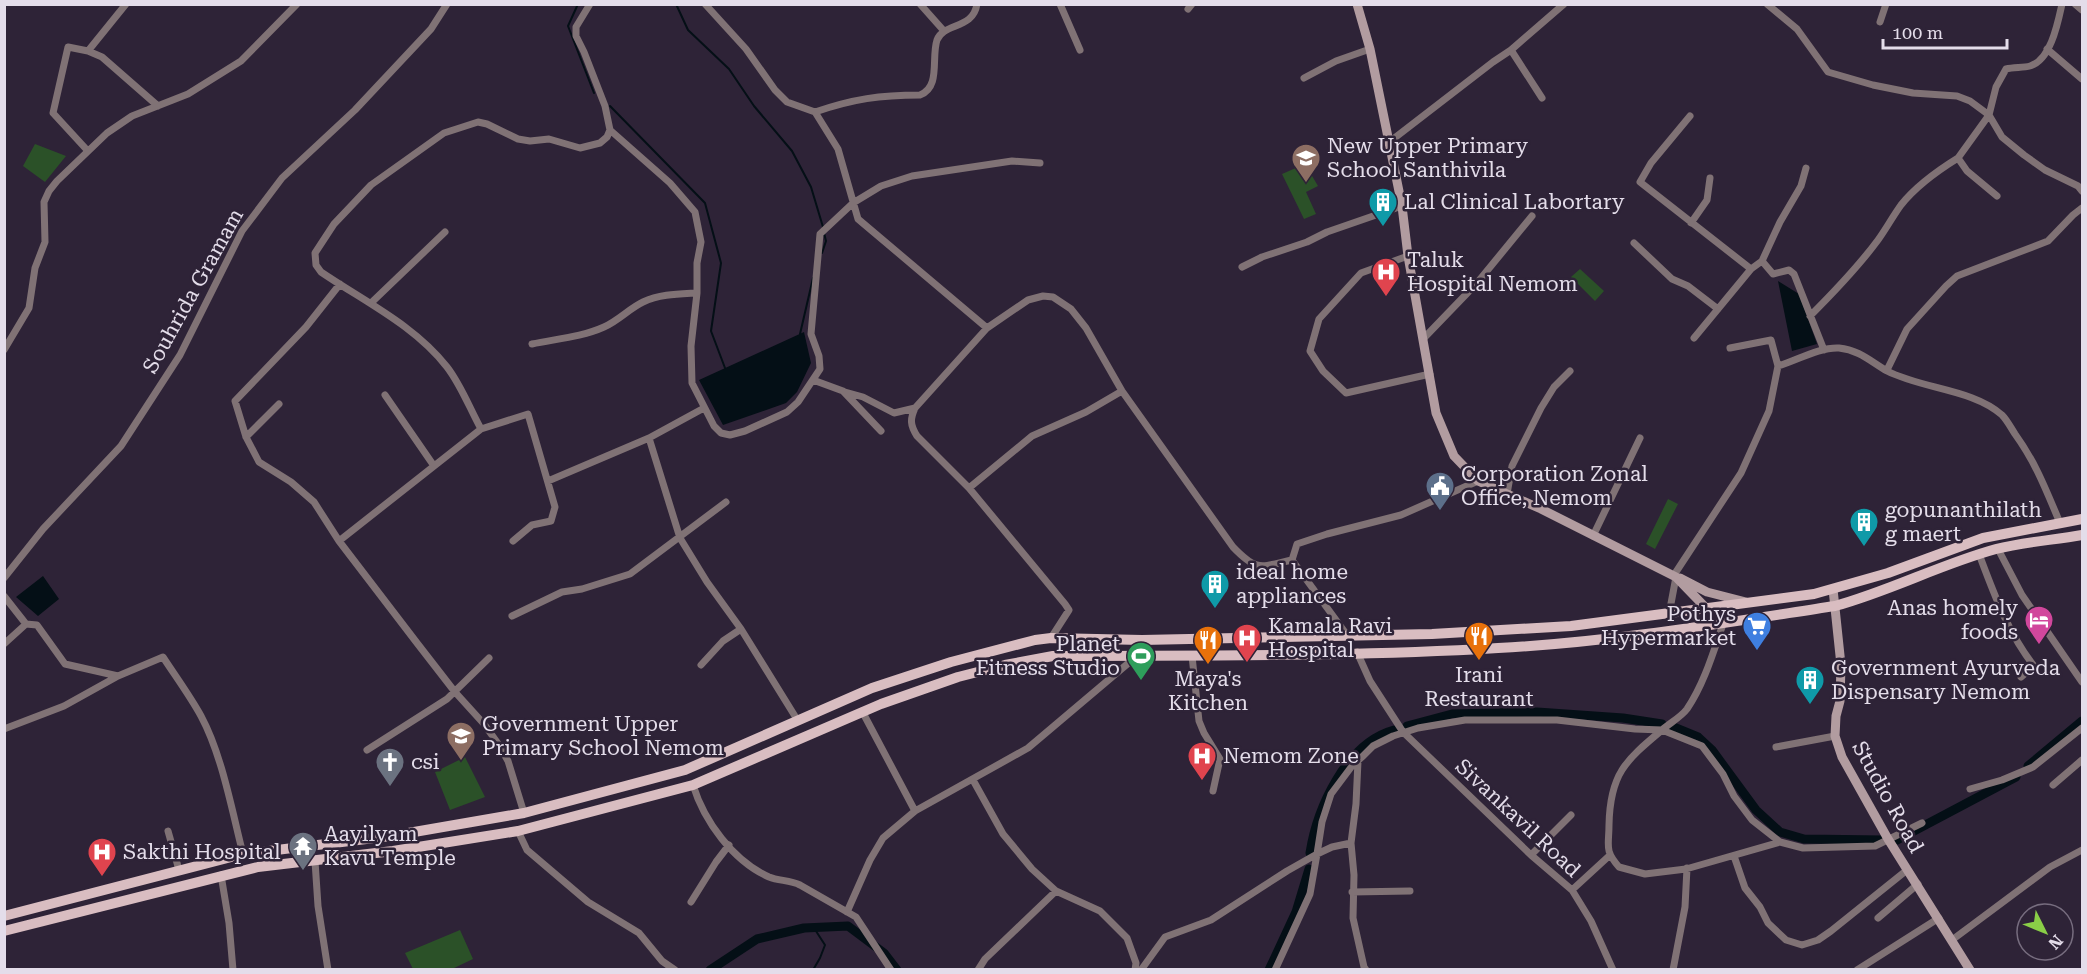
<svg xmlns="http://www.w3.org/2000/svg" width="2087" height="974" viewBox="0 0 2087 974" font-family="'Roboto Serif',serif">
	<rect width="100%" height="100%" fill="#2e2337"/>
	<path fill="#2b5128" d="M35 144 66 156 45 182 23 166Z
		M1305 164 1318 186 1306 192 1316 214 1304 219 1282 174Z
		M1580 269 1604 291 1595 301 1571 277Z
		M1668 499 1678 504 1655 549 1646 544Z
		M465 757 485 797 450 810 435 772Z
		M460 930 473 959 452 969H413L405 953Z"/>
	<path fill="#040f16" d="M1778 281 1799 294 1817 344 1792 351Z
		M804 332 811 363 797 392 786 403 723 425 699 380Z
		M43 576 59 599 38 616 16 597Z"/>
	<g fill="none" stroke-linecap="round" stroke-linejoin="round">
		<path stroke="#040f16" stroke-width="2" d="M578 4 568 26 594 93
			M676 4 688 30 729 69 754 106 792 151 811 187 823 227
			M610 106 705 203 721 263 711 331 725 368
			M822 253 826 241 824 233
			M800 334 813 278
			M813 970 820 958 825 945 814 928"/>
		<path stroke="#040f16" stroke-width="9" d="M1407 726 1452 714 1537 712 1623 718 1662 724
			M1671 726 1698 737 1712 750 1756 810 1780 832 1804 839 1883 840
			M2028 766 2082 721
			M1897 840 2016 777
			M1310 853C1317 808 1346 743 1394 730
			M710 970 757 939 804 928 848 926 884 953 897 970
			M1269 970 1296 912 1309 869"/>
		<path stroke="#807275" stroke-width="7" d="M705 4 746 49 775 90 787 102 815 112 838 149 858 219 987 328
			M920 4 944 31
			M1060 4 1080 50
			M1767 4 1797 29 1828 72 1873 85 1913 93 1957 96 1970 101 1989 115 1996 87 2006 69C2014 67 2023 68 2030 66 2051 60 2058 22 2062 4
			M2075 4 2082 10
			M1188 9 1192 4
			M1880 22 1886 4
			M2047 49 2082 79
			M1511 50 1542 98
			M88 51 126 4
			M1304 78 1336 61 1370 49
			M815 112C853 99 880 95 920 95 941 87 931 58 937 40 944 22 973 30 977 4
			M1690 116 1651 163 1640 182 1751 269
			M610 130 670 183 695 212 701 242 697 263V293L691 346 692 383 714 426 721 433 730 435 745 431 787 412 798 402 820 369 819 356 811 334 820 234 853 203 881 186 912 176 1012 161 1040 163
			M1388 143 1493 62 1511 50 1564 4
			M87 150 53 113 68 47 88 51 102 57 158 106
			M1958 158 1989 115 2002 137 2024 155 2045 170 2078 186 2082 191
			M1691 223 1707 200 1710 178
			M1634 243 1672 279 1688 286 1718 309
			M1408 256 1361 273 1319 319 1310 351 1323 371 1346 393 1430 374
			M1762 261 1780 222 1801 186 1806 168
			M1242 267 1262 257 1307 242 1327 232 1402 206
			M340 284 306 327 235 401 246 437 259 462 291 482 314 502 339 541 417 643 455 692 484 724 499 745 508 761 524 813
			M371 303 445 232
			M1810 316C1834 292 1858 267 1878 240 1886 229 1893 216 1901 205 1916 186 1937 171 1958 158L1967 171 1997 196
			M1424 338 1477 283 1532 216
			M1694 338 1751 269 1762 261 1773 274 1789 270 1794 274 1824 350
			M532 344C555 339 582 337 604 327 618 321 630 308 643 302 660 294 679 294 697 293
			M4 350 29 308 35 268 45 242 44 202 49 191 57 181 107 133 132 116 188 94 241 61 297 4
			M1778 366C1796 361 1819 347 1839 348 1859 350 1870 361 1887 371 1922 389 1973 389 2002 415 2007 420 2011 428 2015 434 2036 463 2046 490 2060 523
			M1887 370 1907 329 1946 286 1957 276 2048 241 2073 215 2082 208
			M813 380 843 391 881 431
			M845 392 863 397 894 413 915 408
			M385 395 434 466
			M704 408 649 438 680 538 707 582 741 629 798 721
			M481 429C470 409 461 385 447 367 414 325 365 302 321 272L316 265 315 253 334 224 371 185 444 133 478 122 487 124 518 139 530 141 549 139 580 148 600 143 607 137 610 130 605 106 584 52 576 36V27L590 4
			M246 437 279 404
			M548 481 649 438
			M969 488 1032 436 1086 412 1122 391
			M1507 494 1512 466 1541 408 1554 387 1570 371
			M1593 536 1640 438
			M339 541 481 429 528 414 555 507 551 521 532 525 513 541
			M1998 549 2022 595 2082 682
			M1979 554C1994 594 2008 633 2034 666L2021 677
			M1674 575 1741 473 1769 411 1778 366 1771 340 1730 348
			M4 578 43 529 121 446 180 355 242 231 282 178 355 110 431 29 447 4
			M4 596 26 624
			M1669 614 1676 577
			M512 616 562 592 582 589 630 574 726 502
			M1723 624C1713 653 1704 684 1687 709 1681 717 1670 723 1662 730 1625 761 1610 774 1609 825 1609 846 1604 850 1619 867L1645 874 1686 869 1780 842
			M1347 635 1292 560 1297 544 1327 534 1401 515 1478 481
			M1051 638 1069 610 1065 604 969 488 917 436C910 425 910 419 915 408L987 328 1028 300 1043 296 1053 297 1071 309 1086 328 1122 391 1233 547C1257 572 1260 567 1292 560
			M4 644 26 624 37 625 65 664 118 676 163 657C176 677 190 696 201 716 222 755 232 811 243 854
			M1357 652 1370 681 1403 732 1531 855 1572 890 1591 921 1613 970
			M1192 656 1199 721 1204 733 1220 759 1213 791
			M701 665 723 641 741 629
			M862 711 915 811
			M4 729 64 706 118 676
			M1776 747 1835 736
			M367 750 447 699 489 658
			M973 780 1003 834 1032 869 1056 891 1100 911 1127 938 1136 963 1135 970
			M693 785C704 821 733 861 769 877 779 881 790 880 800 885L856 917 891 970
			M2053 785 2082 760
			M1970 789 2002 780 2033 767 2082 728
			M168 831 179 870
			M518 831 527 850 588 902 639 933 662 961 675 970
			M1351 843 1356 804 1358 761
			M1531 855 1571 815
			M1734 856 1745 888 1760 907 1768 923 1786 940 1802 945 1818 940 1831 931 1907 870
			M315 861 318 906 328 970
			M221 875 229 923 233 970
			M1572 890 1609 856
			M1352 892 1410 891
			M691 902 716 862 729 845
			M847 912 870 860 883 838 915 811 1028 748 1138 655
			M1878 918 1918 884
			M1952 940 2050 867 2082 850
			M978 970 985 959 1056 891
			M1141 970 1165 937 1211 920 1287 871 1317 854 1310 894 1275 970
			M1366 970 1364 967 1353 918 1354 875 1351 843 1332 847 1317 854 1322 822 1331 794 1352 766 1362 757 1373 746 1393 736 1418 728 1465 720H1557L1635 729 1662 730 1702 746 1723 774 1734 796 1752 820 1780 842 1803 848 1875 846 1922 823
			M1673 970 1685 907 1687 868
			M1857 970 1939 918"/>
		<path stroke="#b29ca0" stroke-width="9" d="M1357 4 1370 49 1402 206 1408 256 1436 413 1454 456 1478 481 1541 509 1676 577 1706 608
			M1680 578 1707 592 1746 602
			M1833 589 1841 665 1840 701 1836 716 1835 736 1842 757 1888 839 1970 970"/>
		<path stroke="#d9bdc1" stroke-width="10" d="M4 916 243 854 391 836 524 813 685 770 872 688 951 662 1035 640 1051 638 1142 640 1432 634 1571 626 1814 594 1888 573 1983 538 2082 519
			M4 931 258 867 393 851 518 831 693 785 881 704 958 677 1005 665 1053 656C1201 655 1350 657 1498 648 1612 642 1723 623 1835 606 1890 591 1941 564 1996 549 2024 542 2054 540 2082 535"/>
	</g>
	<defs>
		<g id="school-pin" transform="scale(1.5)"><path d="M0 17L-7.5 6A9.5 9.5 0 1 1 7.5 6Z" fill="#8d6e63" stroke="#2e2337"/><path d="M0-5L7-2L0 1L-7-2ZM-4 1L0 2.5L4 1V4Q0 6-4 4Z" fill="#fff"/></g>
		<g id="building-pin" transform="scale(1.5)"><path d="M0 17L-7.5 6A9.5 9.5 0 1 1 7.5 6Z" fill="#0f9aa8" stroke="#2e2337"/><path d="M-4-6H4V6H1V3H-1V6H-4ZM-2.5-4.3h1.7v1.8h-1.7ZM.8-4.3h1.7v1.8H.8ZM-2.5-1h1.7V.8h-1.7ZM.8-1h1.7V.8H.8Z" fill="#fff"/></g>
		<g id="hospital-pin" transform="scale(1.5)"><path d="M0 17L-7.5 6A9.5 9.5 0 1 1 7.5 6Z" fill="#e0444e" stroke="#2e2337"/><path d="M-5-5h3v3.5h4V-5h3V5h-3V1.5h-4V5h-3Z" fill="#fff"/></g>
		<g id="civic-pin" transform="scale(1.5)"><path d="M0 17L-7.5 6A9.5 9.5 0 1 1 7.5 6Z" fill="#5c6f8a" stroke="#2e2337"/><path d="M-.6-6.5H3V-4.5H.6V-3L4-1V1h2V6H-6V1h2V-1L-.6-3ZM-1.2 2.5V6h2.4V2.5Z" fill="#fff"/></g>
		<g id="hotel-pin" transform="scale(1.5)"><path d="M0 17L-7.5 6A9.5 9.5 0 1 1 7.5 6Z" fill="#d1479c" stroke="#2e2337"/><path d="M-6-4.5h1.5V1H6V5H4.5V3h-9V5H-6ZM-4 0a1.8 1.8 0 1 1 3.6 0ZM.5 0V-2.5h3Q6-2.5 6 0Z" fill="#fff"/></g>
		<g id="supermarket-pin" transform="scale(1.5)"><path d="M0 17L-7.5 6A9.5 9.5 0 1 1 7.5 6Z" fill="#3f7fe0" stroke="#2e2337"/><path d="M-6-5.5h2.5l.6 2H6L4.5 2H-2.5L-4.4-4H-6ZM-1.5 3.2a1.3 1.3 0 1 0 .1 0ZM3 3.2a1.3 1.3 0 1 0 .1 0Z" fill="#fff"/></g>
		<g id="restaurant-pin" transform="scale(1.5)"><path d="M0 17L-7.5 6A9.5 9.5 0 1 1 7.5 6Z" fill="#e8710a" stroke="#2e2337"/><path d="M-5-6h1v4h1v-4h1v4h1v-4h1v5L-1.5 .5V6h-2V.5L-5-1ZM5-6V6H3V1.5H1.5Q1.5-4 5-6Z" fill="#fff"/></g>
		<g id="stadium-pin" transform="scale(1.5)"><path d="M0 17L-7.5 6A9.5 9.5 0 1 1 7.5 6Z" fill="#2e9e5b" stroke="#2e2337"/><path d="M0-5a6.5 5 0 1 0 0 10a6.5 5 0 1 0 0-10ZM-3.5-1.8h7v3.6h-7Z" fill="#fff"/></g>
		<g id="church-pin" transform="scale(1.5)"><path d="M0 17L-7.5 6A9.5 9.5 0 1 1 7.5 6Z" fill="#6b7280" stroke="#2e2337"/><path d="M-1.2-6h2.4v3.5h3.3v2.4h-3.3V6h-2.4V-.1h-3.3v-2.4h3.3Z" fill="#fff"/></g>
		<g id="temple-pin" transform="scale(1.5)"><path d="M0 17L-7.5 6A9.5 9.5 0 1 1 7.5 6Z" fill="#6b7280" stroke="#2e2337"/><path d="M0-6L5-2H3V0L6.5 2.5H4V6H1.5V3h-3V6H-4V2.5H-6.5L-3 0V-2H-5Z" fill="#fff"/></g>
	</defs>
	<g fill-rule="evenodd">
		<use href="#school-pin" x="1306" y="158"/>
		<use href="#building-pin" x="1383" y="202"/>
		<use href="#hospital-pin" x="1386" y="272"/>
		<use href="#civic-pin" x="1440" y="486"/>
		<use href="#building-pin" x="1864" y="522"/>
		<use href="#building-pin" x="1215" y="584"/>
		<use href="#hotel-pin" x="2039" y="620"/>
		<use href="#supermarket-pin" x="1757" y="626"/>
		<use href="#restaurant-pin" x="1479" y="636"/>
		<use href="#hospital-pin" x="1247" y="638"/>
		<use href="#restaurant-pin" x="1208" y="640"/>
		<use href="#stadium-pin" x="1141" y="656"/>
		<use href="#building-pin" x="1810" y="680"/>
		<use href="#school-pin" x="461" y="736"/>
		<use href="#hospital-pin" x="1202" y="756"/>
		<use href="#church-pin" x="390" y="762"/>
		<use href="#temple-pin" x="303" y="846"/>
		<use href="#hospital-pin" x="102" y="852"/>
	</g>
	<g text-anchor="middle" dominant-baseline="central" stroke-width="5" stroke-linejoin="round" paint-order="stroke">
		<g font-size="21" fill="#e4ddea" stroke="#2e2337" text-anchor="start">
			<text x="1327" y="146">New Upper Primary<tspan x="1327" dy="24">School Santhivila</tspan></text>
			<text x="1404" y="202">Lal Clinical Labortary</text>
			<text x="1407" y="260">Taluk<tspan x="1407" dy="24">Hospital Nemom</tspan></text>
			<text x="1461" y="474">Corporation Zonal<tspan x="1461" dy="24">Office, Nemom</tspan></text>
			<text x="1885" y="510">gopunanthilath<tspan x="1885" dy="24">g maert</tspan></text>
			<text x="1236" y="572">ideal home<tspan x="1236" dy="24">appliances</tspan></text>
			<text x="2018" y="608" text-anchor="end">Anas homely<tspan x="2018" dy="24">foods</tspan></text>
			<text x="1736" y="614" text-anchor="end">Pothys<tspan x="1736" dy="24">Hypermarket</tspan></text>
			<text x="1268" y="626">Kamala Ravi<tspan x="1268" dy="24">Hospital</tspan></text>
			<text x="1120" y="644" text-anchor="end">Planet<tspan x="1120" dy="24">Fitness Studio</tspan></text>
			<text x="1831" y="668">Government Ayurveda<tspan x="1831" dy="24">Dispensary Nemom</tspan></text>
			<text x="1479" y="675" text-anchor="middle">Irani<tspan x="1479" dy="24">Restaurant</tspan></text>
			<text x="1208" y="679" text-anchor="middle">Maya's<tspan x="1208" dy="24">Kitchen</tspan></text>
			<text x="482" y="724">Government Upper<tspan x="482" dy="24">Primary School Nemom</tspan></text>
			<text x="1223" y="756">Nemom Zone</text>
			<text x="411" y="762">csi</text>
			<text x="324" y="834">Aayilyam<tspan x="324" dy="24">Kavu Temple</tspan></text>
			<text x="123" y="852">Sakthi Hospital</text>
		</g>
		<g font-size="21" fill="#e4ddea" stroke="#2e2337">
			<text transform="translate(193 291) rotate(-61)">Souhrida Gramam</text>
			<text transform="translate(1888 797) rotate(61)">Studio Road</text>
			<text transform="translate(1518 818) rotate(43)">Sivankavil Road</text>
		</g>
	</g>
	<rect width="2087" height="974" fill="none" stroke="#e4ddea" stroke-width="12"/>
	<g transform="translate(2045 932) rotate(133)"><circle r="28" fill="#2e2337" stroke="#776d7f" stroke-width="1.5"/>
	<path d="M0-4.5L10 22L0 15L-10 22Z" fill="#8ace47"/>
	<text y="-9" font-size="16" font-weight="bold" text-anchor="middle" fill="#e4ddea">N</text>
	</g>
	<path d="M1883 39v9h124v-9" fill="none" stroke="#e4ddea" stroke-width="3"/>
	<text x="1892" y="39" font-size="18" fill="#e4ddea" stroke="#2e2337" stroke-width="4.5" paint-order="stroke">100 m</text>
</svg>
